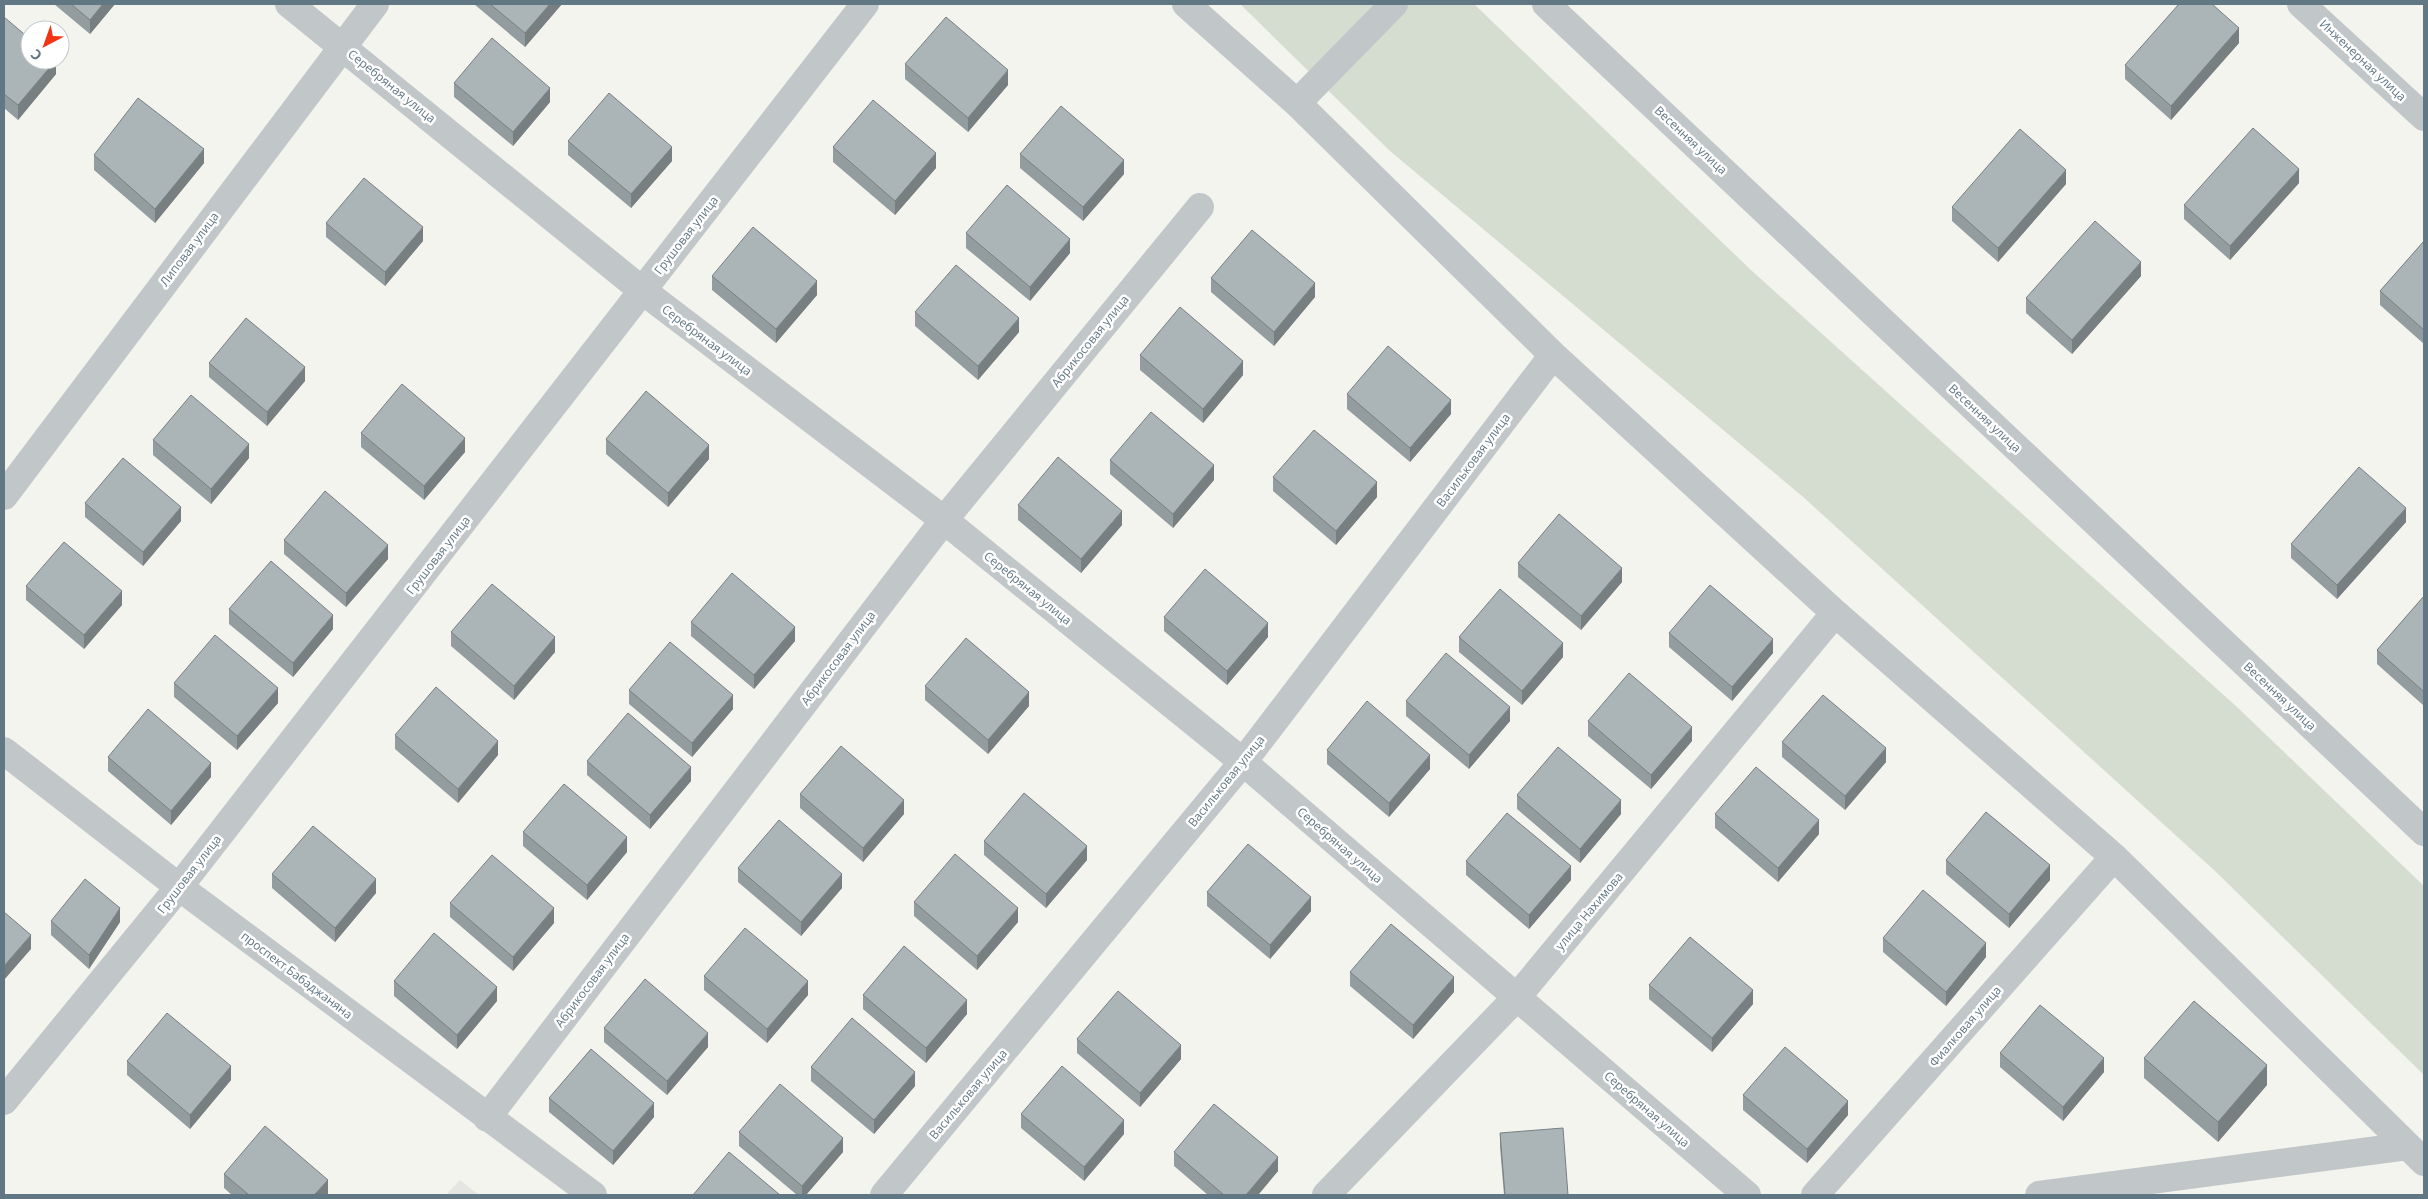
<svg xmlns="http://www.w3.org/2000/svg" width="2428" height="1199" viewBox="0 0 2428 1199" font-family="'Open Sans',sans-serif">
	<rect width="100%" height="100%" fill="#f4f4ef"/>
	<path fill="#e5e5e3" d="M460 1180 479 1195H446Z"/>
	<path fill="#d5dcd0" d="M1240 4H1474L1752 271 2237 707 2424 886V1075L2215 871 1802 496 1390 151Z"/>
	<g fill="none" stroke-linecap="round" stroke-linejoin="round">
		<path stroke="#c1c6c8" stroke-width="28" d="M289 4 643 291 944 520 1243 762 1747 1195
			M1186 4 1297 103 1553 355 1835 613 2114 857 2424 1162
			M1546 4 2424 832
			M2301 4 2424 117
			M1297 103 1394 4
			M4 496 375 4
			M4 751 179 887 593 1195
			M4 1101 179 887 865 4
			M487 1118 944 520 1200 207
			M884 1195 1243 762 1553 355
			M1326 1195 1517 997 1835 613
			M1815 1195 2114 857
			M2039 1195 2408 1146"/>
	</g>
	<path fill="#939c9e" d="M54 4H115L90 34Z
		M474 4H562L525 47Z
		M4 17 56 74 18 120 4 108Z
		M2239 43 2171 120 2125 79V65Z
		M905 64 1008 85 968 132 905 79Z
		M454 83 550 102 513 146 454 97Z
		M568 141 672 161 631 208 568 155Z
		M833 147 936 168 895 215 833 162Z
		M1020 154 1124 174 1083 221 1020 168Z
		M94 155 204 163 155 223 94 170Z
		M2299 183 2230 260 2184 219V205Z
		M2066 184 1998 262 1952 221V207Z
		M326 223 423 241 385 286 326 237Z
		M966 233 1070 253 1030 301 966 248Z
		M2424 241V344L2380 305V291Z
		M712 276 817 295 776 343 712 290Z
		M2141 276 2072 354 2026 313V298Z
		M1211 278 1315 297 1274 346 1211 292Z
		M915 312 1019 332 978 380 915 326Z
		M1140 355 1243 375 1203 423 1140 370Z
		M209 363 305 381 267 426 209 377Z
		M1347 394 1451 414 1410 462 1347 409Z
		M361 433 465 452 424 500 361 447Z
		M606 439 709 459 668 507 606 454Z
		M153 440 249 458 211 504 153 455Z
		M1110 460 1214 480 1173 528 1110 474Z
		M1273 477 1377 497 1336 545 1273 491Z
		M85 503 181 521 143 566 85 517Z
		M1018 505 1122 525 1081 573 1018 520Z
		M2406 522 2337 599 2291 558V544Z
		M284 540 388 559 346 607 284 554Z
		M1518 563 1622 582 1581 630 1518 577Z
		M26 586 122 605 84 649 26 600Z
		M2424 596V704L2423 705 2377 664V650Z
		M229 609 333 629 293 677 229 624Z
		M1164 617 1268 637 1227 685 1164 631Z
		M691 622 795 641 754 689 691 636Z
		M451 632 555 652 514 700 451 646Z
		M1669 633 1773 653 1732 701 1669 647Z
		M1459 637 1563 657 1522 705 1459 652Z
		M174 683 278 703 237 750 174 697Z
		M925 686 1029 706 988 754 925 700Z
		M629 690 733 709 692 757 629 704Z
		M1406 701 1510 721 1469 769 1406 716Z
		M1588 721 1692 741 1651 789 1588 736Z
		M395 735 498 755 458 803 395 749Z
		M1782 742 1886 762 1845 810 1782 757Z
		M1327 750 1430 769 1389 817 1327 764Z
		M108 757 211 777 171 825 108 771Z
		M587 761 691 781 650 829 587 775Z
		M800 794 904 814 863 862 800 808Z
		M1517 795 1621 814 1580 863 1517 809Z
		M1715 814 1819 834 1778 882 1715 828Z
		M523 832 627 852 587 900 523 846Z
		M984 841 1087 860 1046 908 984 855Z
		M1946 860 2050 880 2009 928 1946 874Z
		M1466 861 1571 880 1529 929 1466 875Z
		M738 868 842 888 801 936 738 882Z
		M272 874 376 893 335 942 272 888Z
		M1207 892 1311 911 1270 959 1207 906Z
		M914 902 1018 922 977 970 914 916Z
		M450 903 554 923 513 971 450 917Z
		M51 921 120 922 89 969 51 935Z
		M1883 938 1986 957 1946 1006 1883 952Z
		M1350 972 1454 992 1413 1039 1350 986Z
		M704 976 808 995 767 1043 704 990Z
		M394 981 497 1001 457 1049 394 996Z
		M1649 985 1753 1004 1712 1052 1649 999Z
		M863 995 967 1014 926 1063 863 1009Z
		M604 1028 708 1047 667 1095 604 1042Z
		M1077 1039 1181 1059 1140 1107 1077 1053Z
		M2000 1053 2104 1072 2063 1121 2000 1067Z
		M2144 1058 2267 1085 2218 1142 2144 1078Z
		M127 1061 231 1080 190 1129 127 1075Z
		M811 1067 915 1086 874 1134 811 1081Z
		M1743 1095 1848 1115 1807 1163 1743 1110Z
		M549 1098 654 1117 613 1165 549 1112Z
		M1021 1114 1124 1134 1084 1181 1021 1128Z
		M739 1132 843 1152 806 1195H797L739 1146Z
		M1500 1133 1568 1195H1504L1500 1147Z
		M1174 1152 1278 1171 1258 1195H1208L1174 1166Z
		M224 1174 328 1194 327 1195H232L224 1188Z"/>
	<path fill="#787f81" d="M103 4H115L90 34V20Z
		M550 4H562L525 47V33Z
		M2239 28V43L2171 120V106Z
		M56 60V74L18 120V105Z
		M1008 70V85L968 132V118Z
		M550 88V102L513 146V132Z
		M672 147V161L631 208V194Z
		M204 149V163L155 223V209Z
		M936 153V168L895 215V201Z
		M1124 160V174L1083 221V207Z
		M2299 169V183L2230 260V246Z
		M2066 170V184L1998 262V248Z
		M423 227V241L385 286V272Z
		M1070 239V253L1030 301V287Z
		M2141 262V276L2072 354V340Z
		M817 281V295L776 343V329Z
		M1315 283V297L1274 346V332Z
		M1019 318V332L978 380V366Z
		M1243 361V375L1203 423V409Z
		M305 367V381L267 426V412Z
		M1451 400V414L1410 462V448Z
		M465 438V452L424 500V486Z
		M249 444V458L211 504V489Z
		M709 445V459L668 507V493Z
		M1214 465V480L1173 528V514Z
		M1377 482V497L1336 545V531Z
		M181 507V521L143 566V552Z
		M2406 508V522L2337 599V585Z
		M1122 511V525L1081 573V559Z
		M388 545V559L346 607V593Z
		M1622 568V582L1581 630V616Z
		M122 591V605L84 649V635Z
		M333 615V629L293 677V663Z
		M1268 623V637L1227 685V671Z
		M795 627V641L754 689V675Z
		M555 637V652L514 700V686Z
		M1773 639V653L1732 701V687Z
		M1563 643V657L1522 705V691Z
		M278 688V703L237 750V736Z
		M2424 690V704L2423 705V691Z
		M1029 692V706L988 754V740Z
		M733 695V709L692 757V743Z
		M1510 707V721L1469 769V755Z
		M1692 727V741L1651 789V775Z
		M498 741V755L458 803V789Z
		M1886 748V762L1845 810V796Z
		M1430 755V769L1389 817V803Z
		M211 763V777L171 825V811Z
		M691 767V781L650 829V815Z
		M904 800V814L863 862V848Z
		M1621 800V814L1580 863V849Z
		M1819 820V834L1778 882V868Z
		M627 837V852L587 900V885Z
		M1087 846V860L1046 908V894Z
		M2050 865V880L2009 928V914Z
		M1571 866V880L1529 929V915Z
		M842 874V888L801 936V922Z
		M376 879V893L335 942V928Z
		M1311 897V911L1270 959V945Z
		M120 908V922L89 969V955Z
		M554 908V923L513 971V957Z
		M1018 908V922L977 970V956Z
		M31 935V949L4 980V966Z
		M1986 943V957L1946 1006V992Z
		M1454 977V992L1413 1039V1025Z
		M808 981V995L767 1043V1029Z
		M497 987V1001L457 1049V1035Z
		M1753 990V1004L1712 1052V1038Z
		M967 1000V1014L926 1063V1048Z
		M708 1033V1047L667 1095V1081Z
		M1181 1045V1059L1140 1107V1093Z
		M2104 1058V1072L2063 1121V1107Z
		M2267 1065V1085L2218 1142V1122Z
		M231 1066V1080L190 1129V1115Z
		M915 1072V1086L874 1134V1120Z
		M1848 1101V1115L1807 1163V1149Z
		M654 1103V1117L613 1165V1151Z
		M1124 1120V1134L1084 1181V1167Z
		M843 1138V1152L806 1195H802V1186Z
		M1278 1157V1171L1258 1195H1246Z
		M328 1180V1194L327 1195H314Z"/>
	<path fill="#abb5b8" stroke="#787f81" d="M71 4H103L90 20Z
		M490 4H550L525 33Z
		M2179 4H2212L2239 28 2171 106 2125 65Z
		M4 17 30 39V60H56L18 105 4 94Z
		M946 17 1008 70 968 118 905 64Z
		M492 38 550 88 513 132 454 83Z
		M609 93 672 147 631 194 568 141Z
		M138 98 204 149 155 209 94 155Z
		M873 100 936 153 895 201 833 147Z
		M1061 106 1124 160 1083 207 1020 154Z
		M2253 128 2299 169 2230 246 2184 205Z
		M2020 129 2066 170 1998 248 1952 207Z
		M364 178 423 227 385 272 326 223Z
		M1007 185 1070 239 1030 287 966 233Z
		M2095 221 2141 262 2072 340 2026 298Z
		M753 227 817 281 776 329 712 276Z
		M1252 230 1315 283 1274 332 1211 278Z
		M2424 241V330L2380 291Z
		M956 265 1019 318 978 366 915 312Z
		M1180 307 1243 361 1203 409 1140 355Z
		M246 318 305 367 267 412 209 363Z
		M1388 346 1451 400 1410 448 1347 394Z
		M402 384 465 438 424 486 361 433Z
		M646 391 709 445 668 493 606 439Z
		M191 395 249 444 211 489 153 440Z
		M1151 412 1214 465 1173 514 1110 460Z
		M1314 430 1377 482 1336 531 1273 477Z
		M1058 457 1122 511 1081 559 1018 505Z
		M123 458 181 507 143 552 85 503Z
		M2359 467 2406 508 2337 585 2291 544Z
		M325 491 388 545 346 593 284 540Z
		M1559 514 1622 568 1581 616 1518 563Z
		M64 542 122 591 84 635 26 586Z
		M271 561 333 615 293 663 229 609Z
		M1205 569 1268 623 1227 671 1164 617Z
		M732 573 795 627 754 675 691 622Z
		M492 584 555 637 514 686 451 632Z
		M1710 585 1773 639 1732 687 1669 633Z
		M1500 589 1563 643 1522 691 1459 637Z
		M2424 596V690L2423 691 2377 650Z
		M215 635 278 688 237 736 174 683Z
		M966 638 1029 692 988 740 925 686Z
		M670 642 733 695 692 743 629 690Z
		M1446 653 1510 707 1469 755 1406 701Z
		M1629 673 1692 727 1651 775 1588 721Z
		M436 687 498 741 458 789 395 735Z
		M1823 695 1886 748 1845 796 1782 742Z
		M1367 701 1430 755 1389 803 1327 750Z
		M148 709 211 763 171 811 108 757Z
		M628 713 691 767 650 815 587 761Z
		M841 746 904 800 863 848 800 794Z
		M1558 747 1621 800 1580 849 1517 795Z
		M1756 767 1819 820 1778 868 1715 814Z
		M564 784 627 837 587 885 523 832Z
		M1024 793 1087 846 1046 894 984 841Z
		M1986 812 2050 865 2009 914 1946 860Z
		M1507 813 1571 866 1529 915 1466 861Z
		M779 820 842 874 801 922 738 868Z
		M313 826 376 879 335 928 272 874Z
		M1248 844 1311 897 1270 945 1207 892Z
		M955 854 1018 908 977 956 914 902Z
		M492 855 554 908 513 957 450 903Z
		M85 879 120 908 89 955 51 921Z
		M1923 890 1986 943 1946 992 1883 938Z
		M4 912 31 935 4 966Z
		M1391 924 1454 977 1413 1025 1350 972Z
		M745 928 808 981 767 1029 704 976Z
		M434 933 497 987 457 1035 394 981Z
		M1690 937 1753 990 1712 1038 1649 985Z
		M904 946 967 1000 926 1048 863 995Z
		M645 979 708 1033 667 1081 604 1028Z
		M1118 991 1181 1045 1140 1093 1077 1039Z
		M2194 1001 2267 1065 2218 1122 2144 1058Z
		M2040 1005 2104 1058 2063 1107 2000 1053Z
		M167 1013 231 1066 190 1115 127 1061Z
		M852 1018 915 1072 874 1120 811 1067Z
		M1785 1047 1848 1101 1807 1149 1743 1095Z
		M591 1049 654 1103 613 1151 549 1098Z
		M1062 1066 1124 1120 1084 1167 1021 1114Z
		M780 1084 843 1138 802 1186 739 1132Z
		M1214 1104 1278 1157 1246 1195H1224L1174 1152Z
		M265 1126 328 1180 314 1195H249L224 1174Z
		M1563 1128 1568 1195H1505L1500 1133Z
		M729 1152 780 1195H693Z"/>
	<g text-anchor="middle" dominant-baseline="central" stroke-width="5" stroke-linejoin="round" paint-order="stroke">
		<g font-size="12" fill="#617783" stroke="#fff">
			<text transform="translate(2363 60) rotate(43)">Инженерная улица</text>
			<text transform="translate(392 86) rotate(39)">Серебряная улица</text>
			<text transform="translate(1691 140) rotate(43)">Весенняя улица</text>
			<text transform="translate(686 235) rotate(-52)">Грушовая улица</text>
			<text transform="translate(189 249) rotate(-53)">Липовая улица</text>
			<text transform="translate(707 340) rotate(37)">Серебряная улица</text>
			<text transform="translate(1090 341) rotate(-51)">Абрикосовая улица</text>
			<text transform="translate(1985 418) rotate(43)">Весенняя улица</text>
			<text transform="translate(1473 460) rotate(-53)">Васильковая улица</text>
			<text transform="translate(438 555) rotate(-52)">Грушовая улица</text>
			<text transform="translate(1028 588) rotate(39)">Серебряная улица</text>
			<text transform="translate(838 658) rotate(-53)">Абрикосовая улица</text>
			<text transform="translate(2280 696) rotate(43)">Весенняя улица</text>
			<text transform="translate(1226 781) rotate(-51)">Васильковая улица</text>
			<text transform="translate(1340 845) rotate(41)">Серебряная улица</text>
			<text transform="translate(189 874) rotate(-52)">Грушовая улица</text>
			<text transform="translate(1589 911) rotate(-50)">улица Нахимова</text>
			<text transform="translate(297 975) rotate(37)">проспект Бабаджаняна</text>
			<text transform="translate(592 980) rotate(-53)">Абрикосовая улица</text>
			<text transform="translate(1965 1026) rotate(-49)">Фиалковая улица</text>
			<text transform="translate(968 1094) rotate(-50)">Васильковая улица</text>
			<text transform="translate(1647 1109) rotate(41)">Серебряная улица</text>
		</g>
	</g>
	<rect width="2428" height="1199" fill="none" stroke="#617783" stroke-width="10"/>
	<g transform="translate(45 45) rotate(221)"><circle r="24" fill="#ffffff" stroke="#c0c9cd"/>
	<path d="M0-4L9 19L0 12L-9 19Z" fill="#f13413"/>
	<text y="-8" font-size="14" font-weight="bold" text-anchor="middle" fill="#617783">С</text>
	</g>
</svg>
